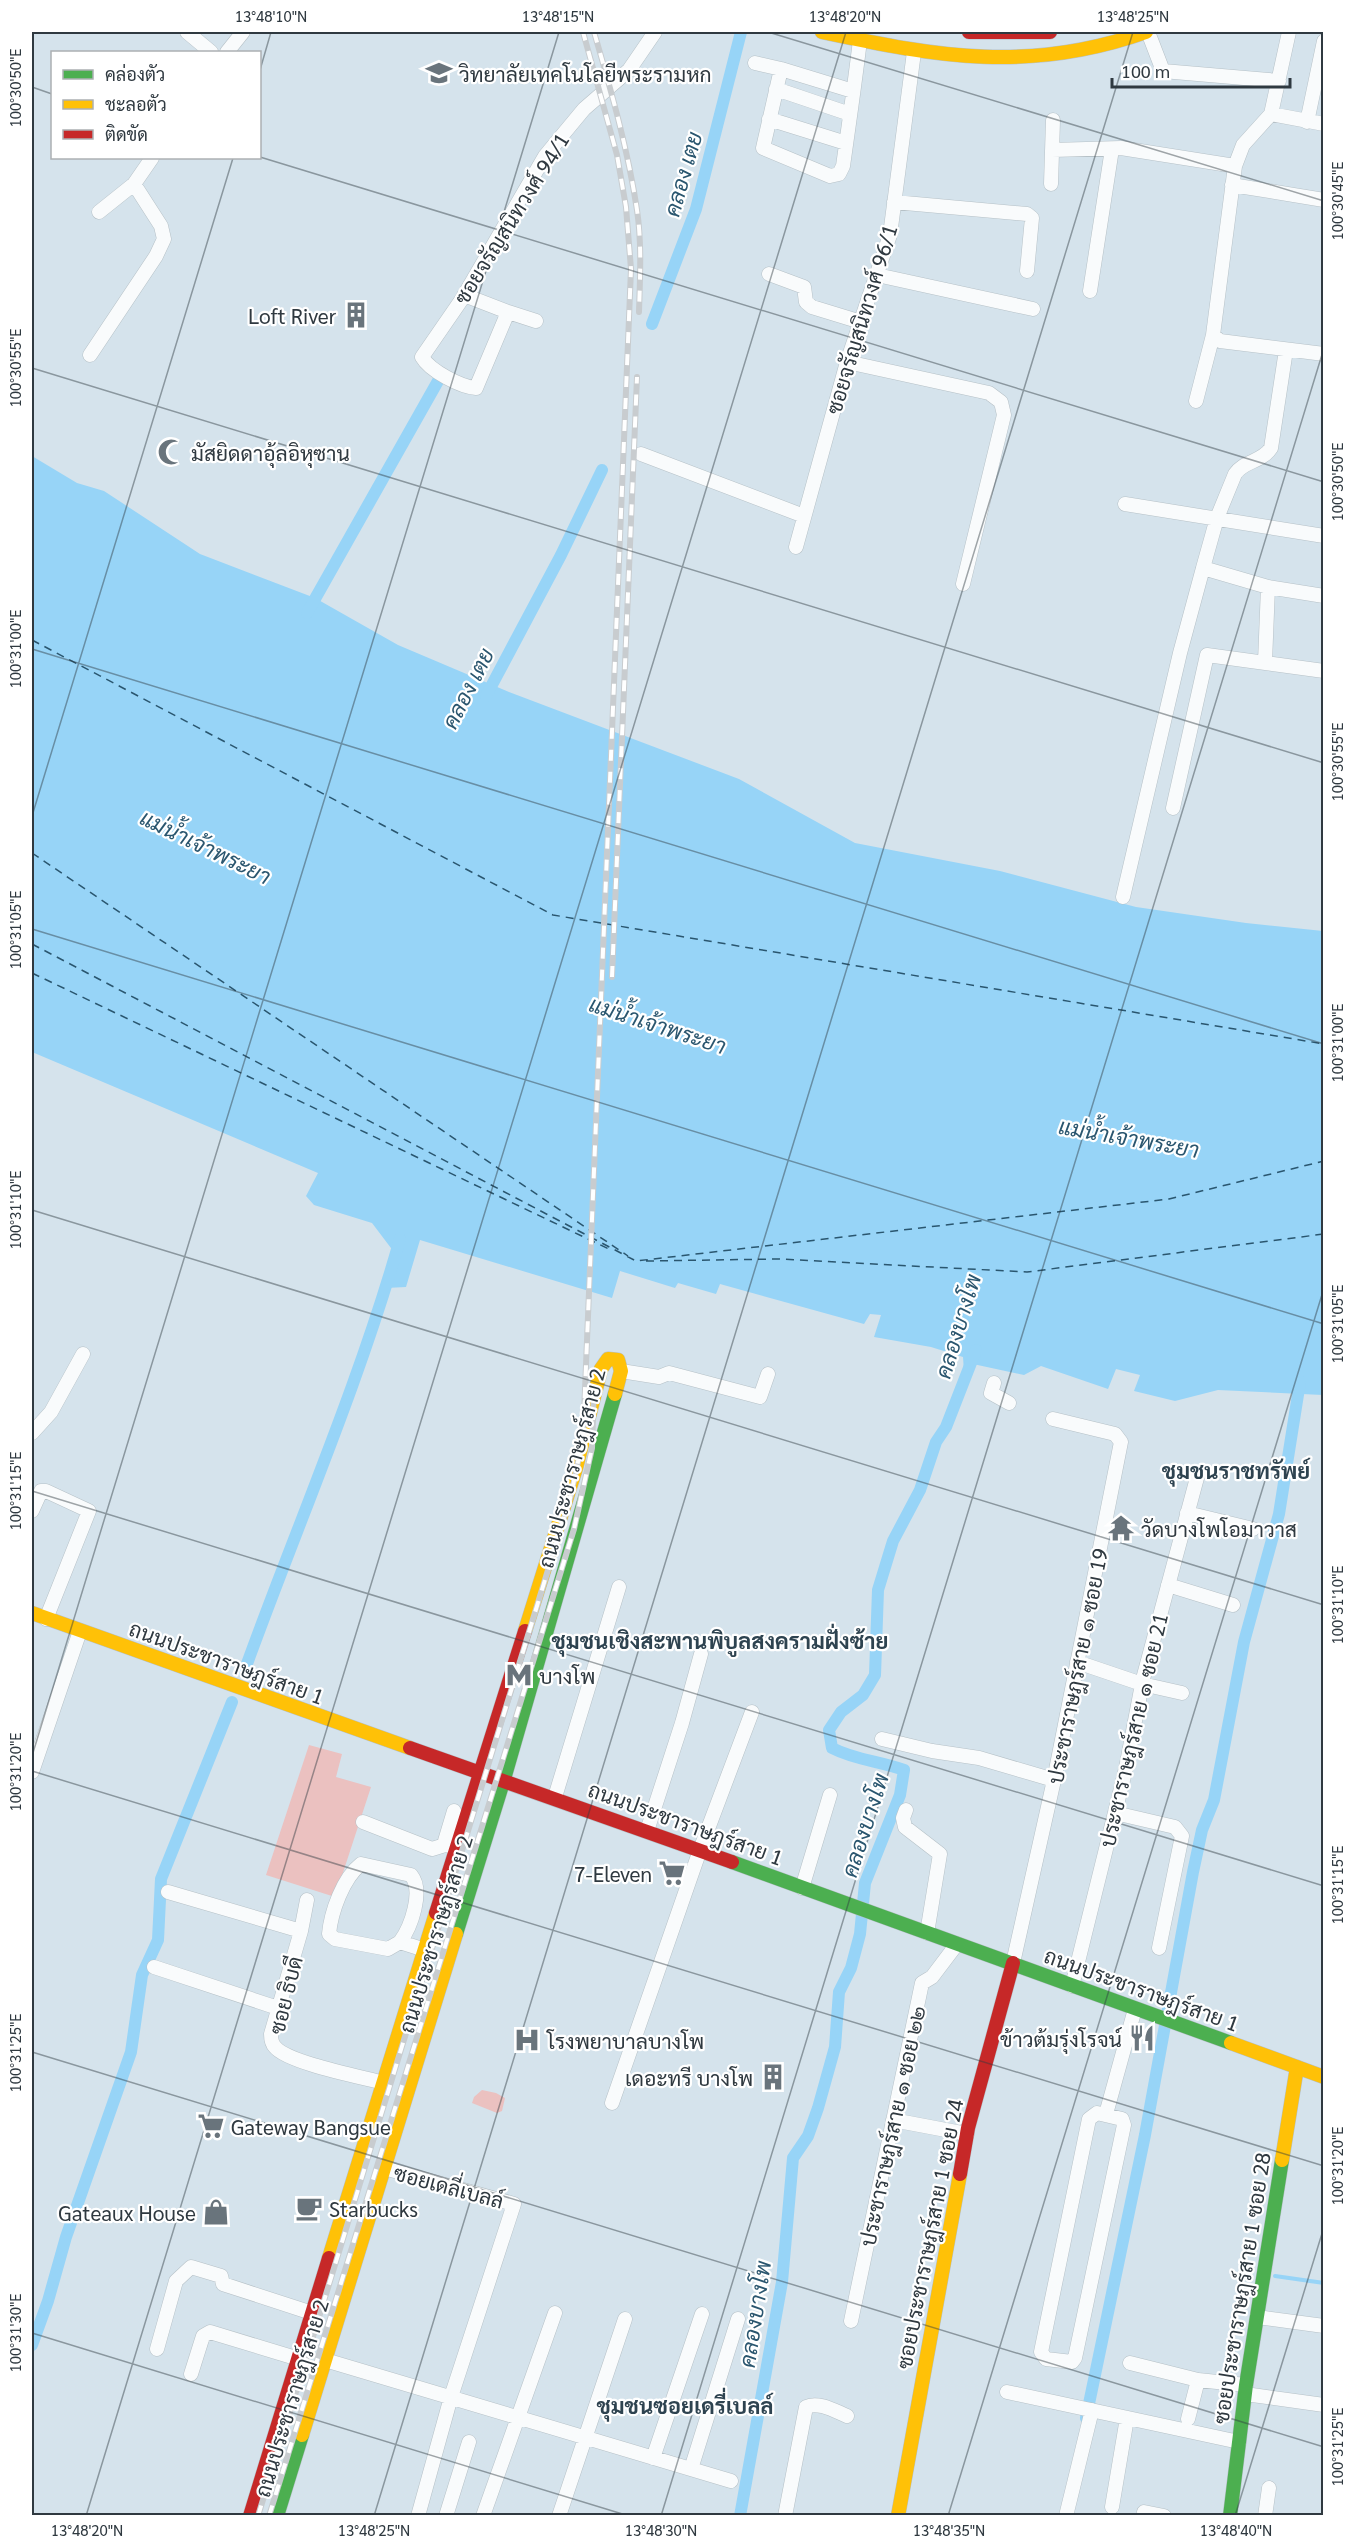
<svg xmlns="http://www.w3.org/2000/svg" width="1355" height="2547" viewBox="0 0 1355 2547" font-family="Georgia,Sarabun,serif">
	<rect width="100%" height="100%" fill="#d5e3ec"/>
	<path fill="#ebc1c0" d="M309 1745 342 1754 336 1777 371 1787 335 1897 266 1875Z
		M482 2090 496 2093 505 2098 502 2111 497 2113 472 2103 474 2097Z"/>
	<path fill="#97d4f7" d="M32 456 77 483 104 491 200 554 315 598 398 645 509 692 739 779 855 843 1000 871 1136 907 1246 923 1323 931V1395L1218 1390 1175 1401 1134 1391 1140 1375 1116 1369 1108 1389 1041 1366 1024 1375 973 1364 964 1372 963 1357 931 1347 874 1337 881 1315 870 1314 864 1324 720 1284 716 1294 678 1283 675 1288 620 1271 612 1298 420 1240 406 1287 386 1288 392 1281 397 1256 372 1223 314 1205 306 1196 318 1173 32 1052Z"/>
	<g fill="none" stroke-linecap="round" stroke-linejoin="round">
		<path stroke="#97d4f7" stroke-width="4" d="M1275 2276 1324 2283"/>
		<path stroke="#97d4f7" stroke-width="12" d="M652 324 696 209 741 32
			M307 613 438 381
			M486 696 561 555 602 470
			M244 1672C296 1528 358 1387 400 1239
			M32 2345 48 2301 66 2237 131 2052 142 1975 158 1940 161 1879 232 1702
			M1086 2418 1145 2135 1193 1872 1202 1830 1214 1800 1244 1642 1279 1514 1300 1382
			M740 2516 782 2282 793 2158 808 2136 818 2108 835 2047 839 1992 851 1968 860 1934 865 1883 900 1795 904 1770C879 1761 855 1760 832 1748L829 1730 841 1712 863 1695 875 1675 878 1590 893 1541 920 1490 936 1442 946 1427 976 1350"/>
		<path stroke="#2a566f" stroke-width="1.5" stroke-dasharray="8 6" stroke-linecap="butt" d="M32 640 553 915 1324 1044
			M32 853 628 1256
			M32 944 636 1261 1169 1199 1324 1161
			M32 973 611 1250
			M646 1261 779 1259 1027 1272 1324 1234"/>
		<g stroke="#b6c1c7" stroke-width="15">
			<path id="street" d="M187 32 211 52
				M1148 32 1163 71 1279 81
				M227 52 243 32
				M755 63 781 69
				M776 89 850 114
				M853 91 781 69 763 148 830 176 839 174 843 166C849 124 855 82 860 40
				M1271 114 1324 124
				M769 119 846 143
				M1307 122 1324 41
				M1052 150 1121 148 1235 166
				M1051 184 1053 120
				M1232 185 1324 200
				M894 202 1027 214 1032 218 1027 271
				M99 212 134 184 152 158
				M769 274 804 287 806 302 812 307 861 322
				M877 275 1033 309
				M1090 291 1112 149
				M464 295 508 312 476 388C461 387 430 371 422 357L462 299 545 156 584 109 629 70 655 32
				M508 312 536 321
				M1213 335 1220 341 1324 354
				M90 355 156 256 164 239 161 226 134 184
				M847 362 989 393 1001 402 1004 415 963 584
				M1196 401 1213 335 1235 166 1243 145 1271 114 1289 32
				M641 454 804 516
				M1125 504 1324 536
				M796 547 847 362 890 235 914 52
				M1268 587 1324 596
				M1265 662 1268 587 1203 568 1217 518 1235 474C1243 461 1262 462 1271 448L1286 350
				M1173 808 1207 655 1324 671
				M1123 897 1180 653 1203 568
				M621 1371 659 1377 669 1373 760 1397 768 1374
				M994 1383 991 1393 1009 1403
				M32 1433 51 1412 83 1354
				M32 1511 41 1491H46L89 1511 46 1619
				M1187 1513 1253 1529
				M1168 1585 1233 1605
				M1077 1662 1142 1684 1182 1693
				M882 1739 932 1751 979 1758 1054 1780
				M32 1772 80 1631
				M555 1797 619 1587
				M906 1810 903 1818 905 1827 940 1854 927 1933
				M1115 1813 1175 1827 1182 1836 1159 1948
				M363 1822 432 1849 445 1845
				M647 1831 682 1723 701 1654
				M452 1846 445 1845V1841L454 1811
				M802 1888 830 1795
				M168 1892 301 1931
				M307 1900 301 1931 271 2034C271 2039 272 2044 275 2047 288 2063 362 2077 384 2083
				M400 1942 388 1949 335 1939 329 1934C331 1912 343 1878 361 1864L411 1875C424 1891 411 1927 400 1942L425 1950
				M1013 1963 1054 1780 1121 1442 1115 1434 1053 1419
				M154 1967 278 2008
				M1072 1986 1126 1768 1143 1679 1198 1474
				M612 2103 700 1850 752 1712
				M1097 2113 1122 2119 1124 2125 1075 2358 1072 2362 1046 2359 1041 2352 1089 2119Z
				M1106 2114 1135 2009
				M893 2120 967 2134
				M384 2168 514 2204 451 2397 418 2516
				M1257 2317 1324 2326
				M851 2321 922 1983 932 1977 957 1944
				M157 2349 176 2281 191 2267 221 2276 223 2284 312 2313
				M325 2360 731 2481
				M1130 2363 1198 2380
				M191 2374 203 2336 210 2332 299 2359
				M1007 2392 1239 2442
				M1245 2394 1324 2405
				M1188 2419 1198 2380 1246 2385
				M653 2458 702 2314
				M691 2469 738 2319
				M1112 2507 1127 2418
				M1144 2512 1164 2516
				M446 2516 469 2442
				M483 2516 555 2313
				M559 2516 625 2319
				M785 2516 806 2407C818 2401 835 2411 847 2416
				M1066 2516 1092 2410
				M1265 2516 1269 2488"/>
		</g>
		<g stroke="#b6c1c7" stroke-width="15">
			<path id="fast" d="M732 1862 1231 2043
				M456 1934 504 1779 615 1394
				M277 2516 302 2435
				M1230 2516 1246 2385 1282 2160"/>
		</g>
		<g stroke="#b6c1c7" stroke-width="15">
			<path id="slow" d="M822 32C939 57 1030 73 1146 32
				M32 1613 410 1748
				M525 1631 576 1468 601 1369 608 1359 618 1360 621 1371 615 1394
				M1231 2043 1324 2077
				M1282 2160 1297 2067
				M329 2258 436 1913
				M302 2435 456 1934
				M898 2516 960 2174"/>
		</g>
		<g stroke="#b6c1c7" stroke-width="15">
			<path id="jam" d="M969 32H1050
				M410 1748 732 1862
				M436 1913 525 1631
				M960 2174 968 2128 1013 1963
				M250 2516 329 2258"/>
		</g>
		<use href="#street" stroke="#f9fbfc" stroke-width="14"/>
		<use href="#fast" stroke="#4caf50" stroke-width="14"/>
		<use href="#slow" stroke="#ffc107" stroke-width="14"/>
		<use href="#jam" stroke="#c62828" stroke-width="14"/>
		<g stroke="#c8cccf" stroke-width="6">
			<path id="rail" d="M594 32C611 90 628 150 637 210 642 244 640 278 639 312
				M612 977 637 377
				M258 2516 571 1495 583 1438 631 269 626 207 617 155 583 32
				M269 2516 574 1529 592 1448 594 1388"/>
		</g>
		<use href="#rail" stroke="#fff" stroke-width="4" stroke-dasharray="11" stroke-linecap="butt"/>
	</g>
	<path fill="none" stroke="#2f3940" stroke-width="1.5" stroke-opacity="0.45" d="M768 32 1324 201M260 70 271 32M32 87 52 94M260 157 1324 482M32 368 1324 763M32 649 1324 1044M32 816 233 158M32 929 1324 1324M32 1210 1324 1605M32 1491 1324 1886M32 1756 559 32M32 1771 1324 2166M32 2052 1324 2447M32 2333 629 2516M86 2516 846 32M374 2516 1133 32M661 2516 1324 348M948 2516 1324 1288M1235 2516 1324 2227"/>
	<defs>
		<g id="university-bare" transform="scale(2.07)"><path d="M0-5L7-2L0 1L-7-2ZM-4 1L0 2.5L4 1V4Q0 6-4 4Z" fill="#69747c" stroke="#fff" stroke-width="2.5" paint-order="stroke"/></g>
		<g id="building-bare" transform="scale(2.07)"><path d="M-4-6H4V6H1V3H-1V6H-4ZM-2.5-4.3h1.7v1.8h-1.7ZM.8-4.3h1.7v1.8H.8ZM-2.5-1h1.7V.8h-1.7ZM.8-1h1.7V.8H.8Z" fill="#69747c" stroke="#fff" stroke-width="2.5" paint-order="stroke"/></g>
		<g id="mosque-bare" transform="scale(2.07)"><path d="M3.5-4.9A6 6 0 1 0 3.5 4.9A5 5 0 1 1 3.5-4.9Z" fill="#69747c" stroke="#fff" stroke-width="2.5" paint-order="stroke"/></g>
		<g id="temple-bare" transform="scale(2.07)"><path d="M0-6L5-2H3V0L6.5 2.5H4V6H1.5V3h-3V6H-4V2.5H-6.5L-3 0V-2H-5Z" fill="#69747c" stroke="#fff" stroke-width="2.5" paint-order="stroke"/></g>
		<g id="metro-bare" transform="scale(2.07)"><path d="M-5.5 5V-5H-3L0 0L3-5H5.5V5H3V-.5L0 4L-3-.5V5Z" fill="#69747c" stroke="#fff" stroke-width="2.5" paint-order="stroke"/></g>
		<g id="supermarket-bare" transform="scale(2.07)"><path d="M-6-5.5h2.5l.6 2H6L4.5 2H-2.5L-4.4-4H-6ZM-1.5 3.2a1.3 1.3 0 1 0 .1 0ZM3 3.2a1.3 1.3 0 1 0 .1 0Z" fill="#69747c" stroke="#fff" stroke-width="2.5" paint-order="stroke"/></g>
		<g id="restaurant-bare" transform="scale(2.07)"><path d="M-5-6h1v4h1v-4h1v4h1v-4h1v5L-1.5 .5V6h-2V.5L-5-1ZM5-6V6H3V1.5H1.5Q1.5-4 5-6Z" fill="#69747c" stroke="#fff" stroke-width="2.5" paint-order="stroke"/></g>
		<g id="hospital-bare" transform="scale(2.07)"><path d="M-5-5h3v3.5h4V-5h3V5h-3V1.5h-4V5h-3Z" fill="#69747c" stroke="#fff" stroke-width="2.5" paint-order="stroke"/></g>
		<g id="cafe-bare" transform="scale(2.07)"><path d="M-5.5-4.5H6V0H3Q3 3.5 0 3.5H-2.5Q-5.5 3.5-5.5 0ZM3-3.2v2h1.7v-2ZM-6 4.5H4V6H-6Z" fill="#69747c" stroke="#fff" stroke-width="2.5" paint-order="stroke"/></g>
		<g id="shop-bare" transform="scale(2.07)"><path d="M-5-2.5h2.3a2.7 3.5 0 0 1 5.4 0H5L5.5 6h-11ZM-1.5-2.5h3a1.5 2.3 0 0 0-3 0Z" fill="#69747c" stroke="#fff" stroke-width="2.5" paint-order="stroke"/></g>
	</defs>
	<g fill-rule="evenodd">
		<use href="#university-bare" x="439" y="73"/>
		<use href="#building-bare" x="356" y="315"/>
		<use href="#mosque-bare" x="171" y="452"/>
		<use href="#temple-bare" x="1121" y="1528"/>
		<use href="#metro-bare" x="519" y="1675"/>
		<use href="#supermarket-bare" x="672" y="1873"/>
		<use href="#restaurant-bare" x="1142" y="2038"/>
		<use href="#hospital-bare" x="527" y="2040"/>
		<use href="#building-bare" x="773" y="2077"/>
		<use href="#supermarket-bare" x="211" y="2126"/>
		<use href="#cafe-bare" x="309" y="2208"/>
		<use href="#shop-bare" x="216" y="2212"/>
	</g>
	<g text-anchor="middle" dominant-baseline="central" stroke-width="4.5" stroke-linejoin="round" paint-order="stroke">
		<g font-size="21" fill="#2f3940" stroke="#fff" text-anchor="start">
			<text x="459" y="73">วิทยาลัยเทคโนโลยีพระรามหก</text>
			<text x="336" y="315" text-anchor="end">Loft River</text>
			<text x="191" y="452">มัสยิดดาอุ้ลอิหุซาน</text>
			<text x="1141" y="1528">วัดบางโพโอมาวาส</text>
			<text x="539" y="1675">บางโพ</text>
			<text x="652" y="1873" text-anchor="end">7-Eleven</text>
			<text x="1122" y="2038" text-anchor="end">ข้าวต้มรุ่งโรจน์</text>
			<text x="547" y="2040">โรงพยาบาลบางโพ</text>
			<text x="753" y="2077" text-anchor="end">เดอะทรี บางโพ</text>
			<text x="231" y="2126">Gateway Bangsue</text>
			<text x="329" y="2208">Starbucks</text>
			<text x="196" y="2212" text-anchor="end">Gateaux House</text>
		</g>
		<g font-size="21" fill="#2f3940" stroke="#fff">
			<text transform="translate(511 218) rotate(-58)">ซอยจรัญสนิทวงศ์ 94/1</text>
			<text transform="translate(861 319) rotate(-73)">ซอยจรัญสนิทวงศ์ 96/1</text>
			<text transform="translate(571 1468) rotate(-75)">ถนนประชาราษฎร์สาย 2</text>
			<text transform="translate(227 1662) rotate(20)">ถนนประชาราษฎร์สาย 1</text>
			<text transform="translate(1077 1666) rotate(-79)">ประชาราษฎร์สาย ๑ ซอย 19</text>
			<text transform="translate(1133 1730) rotate(-77)">ประชาราษฎร์สาย ๑ ซอย 21</text>
			<text transform="translate(686 1823) rotate(20)">ถนนประชาราษฎร์สาย 1</text>
			<text transform="translate(435 1934) rotate(-73)">ถนนประชาราษฎร์สาย 2</text>
			<text transform="translate(1142 1989) rotate(20)">ถนนประชาราษฎร์สาย 1</text>
			<text transform="translate(285 1995) rotate(-76)">ซอย ธิบดี</text>
			<text transform="translate(892 2126) rotate(-78)">ประชาราษฎร์สาย ๑ ซอย ๒๒</text>
			<text transform="translate(449 2186) rotate(15)">ซอยเดลี่เบลล์</text>
			<text transform="translate(929 2234) rotate(-79)">ซอยประชาราษฎร์สาย 1 ซอย 24</text>
			<text transform="translate(1241 2288) rotate(-81)">ซอยประชาราษฎร์สาย 1 ซอย 28</text>
			<text transform="translate(291 2398) rotate(-73)">ถนนประชาราษฎร์สาย 2</text>
		</g>
		<g font-size="22" font-style="italic" fill="#2a566f" stroke="#fff">
			<text transform="translate(682 174) rotate(-74)">คลอง เตย</text>
			<text transform="translate(467 688) rotate(-63)">คลอง เตย</text>
			<text transform="translate(206 846) rotate(26)">แม่น้ำเจ้าพระยา</text>
			<text transform="translate(658 1024) rotate(18)">แม่น้ำเจ้าพระยา</text>
			<text transform="translate(1129 1137) rotate(10)">แม่น้ำเจ้าพระยา</text>
			<text transform="translate(957 1326) rotate(-73)">คลองบางโพ</text>
			<text transform="translate(864 1825) rotate(-72)">คลองบางโพ</text>
			<text transform="translate(754 2314) rotate(-81)">คลองบางโพ</text>
		</g>
		<g font-size="22" font-weight="bold" fill="#2e4350" stroke="#fff">
			<text x="1236" y="1470">ชุมชนราชทรัพย์</text>
			<text x="720" y="1640">ชุมชนเชิงสะพานพิบูลสงครามฝั่งซ้าย</text>
			<text x="685" y="2405">ชุมชนซอยเดรี่เบลล์</text>
		</g>
	</g>
	<rect width="1355" height="2547" fill="none" stroke="#ffffff" stroke-width="66"/>
	<rect x="51" y="51" width="210" height="108" fill="#ffffff" stroke="#acb0b3" stroke-width="1.5"/>
	<rect x="63" y="70" width="30" height="9" fill="#4caf50" stroke="#acb0b3" stroke-width="1.5"/>
	<text x="105" y="81" font-size="18" fill="#2f3940">คล่องตัว</text>
	<rect x="63" y="100" width="30" height="9" fill="#ffc107" stroke="#acb0b3" stroke-width="1.5"/>
	<text x="105" y="111" font-size="18" fill="#2f3940">ชะลอตัว</text>
	<rect x="63" y="130" width="30" height="9" fill="#c62828" stroke="#acb0b3" stroke-width="1.5"/>
	<text x="105" y="141" font-size="18" fill="#2f3940">ติดขัด</text>
	<path d="M1112 78v9h178v-9" fill="none" stroke="#2f3940" stroke-width="3"/>
	<text x="1121" y="78" font-size="18" fill="#2f3940" stroke="#ffffff" stroke-width="4.5" paint-order="stroke">100 m</text>
	<rect x="33" y="33" width="1289" height="2481" fill="none" stroke="#2f3940" stroke-width="2"/>
	<g font-size="15" text-anchor="middle" fill="#2f3940">
		<text x="271" y="22">13°48'10"N</text>
		<text x="558" y="22">13°48'15"N</text>
		<text x="845" y="22">13°48'20"N</text>
		<text x="1133" y="22">13°48'25"N</text>
		<text transform="translate(16 88) rotate(-90)" y="5">100°30'50"E</text>
		<text transform="translate(1338 201) rotate(-90)" y="5">100°30'45"E</text>
		<text transform="translate(16 368) rotate(-90)" y="5">100°30'55"E</text>
		<text transform="translate(1338 482) rotate(-90)" y="5">100°30'50"E</text>
		<text transform="translate(16 649) rotate(-90)" y="5">100°31'00"E</text>
		<text transform="translate(1338 762) rotate(-90)" y="5">100°30'55"E</text>
		<text transform="translate(16 930) rotate(-90)" y="5">100°31'05"E</text>
		<text transform="translate(1338 1043) rotate(-90)" y="5">100°31'00"E</text>
		<text transform="translate(16 1210) rotate(-90)" y="5">100°31'10"E</text>
		<text transform="translate(1338 1324) rotate(-90)" y="5">100°31'05"E</text>
		<text transform="translate(16 1491) rotate(-90)" y="5">100°31'15"E</text>
		<text transform="translate(1338 1605) rotate(-90)" y="5">100°31'10"E</text>
		<text transform="translate(16 1772) rotate(-90)" y="5">100°31'20"E</text>
		<text transform="translate(1338 1885) rotate(-90)" y="5">100°31'15"E</text>
		<text transform="translate(16 2053) rotate(-90)" y="5">100°31'25"E</text>
		<text transform="translate(1338 2166) rotate(-90)" y="5">100°31'20"E</text>
		<text transform="translate(16 2333) rotate(-90)" y="5">100°31'30"E</text>
		<text transform="translate(1338 2447) rotate(-90)" y="5">100°31'25"E</text>
		<text x="87" y="2536">13°48'20"N</text>
		<text x="374" y="2536">13°48'25"N</text>
		<text x="661" y="2536">13°48'30"N</text>
		<text x="949" y="2536">13°48'35"N</text>
		<text x="1236" y="2536">13°48'40"N</text>
	</g>
</svg>
